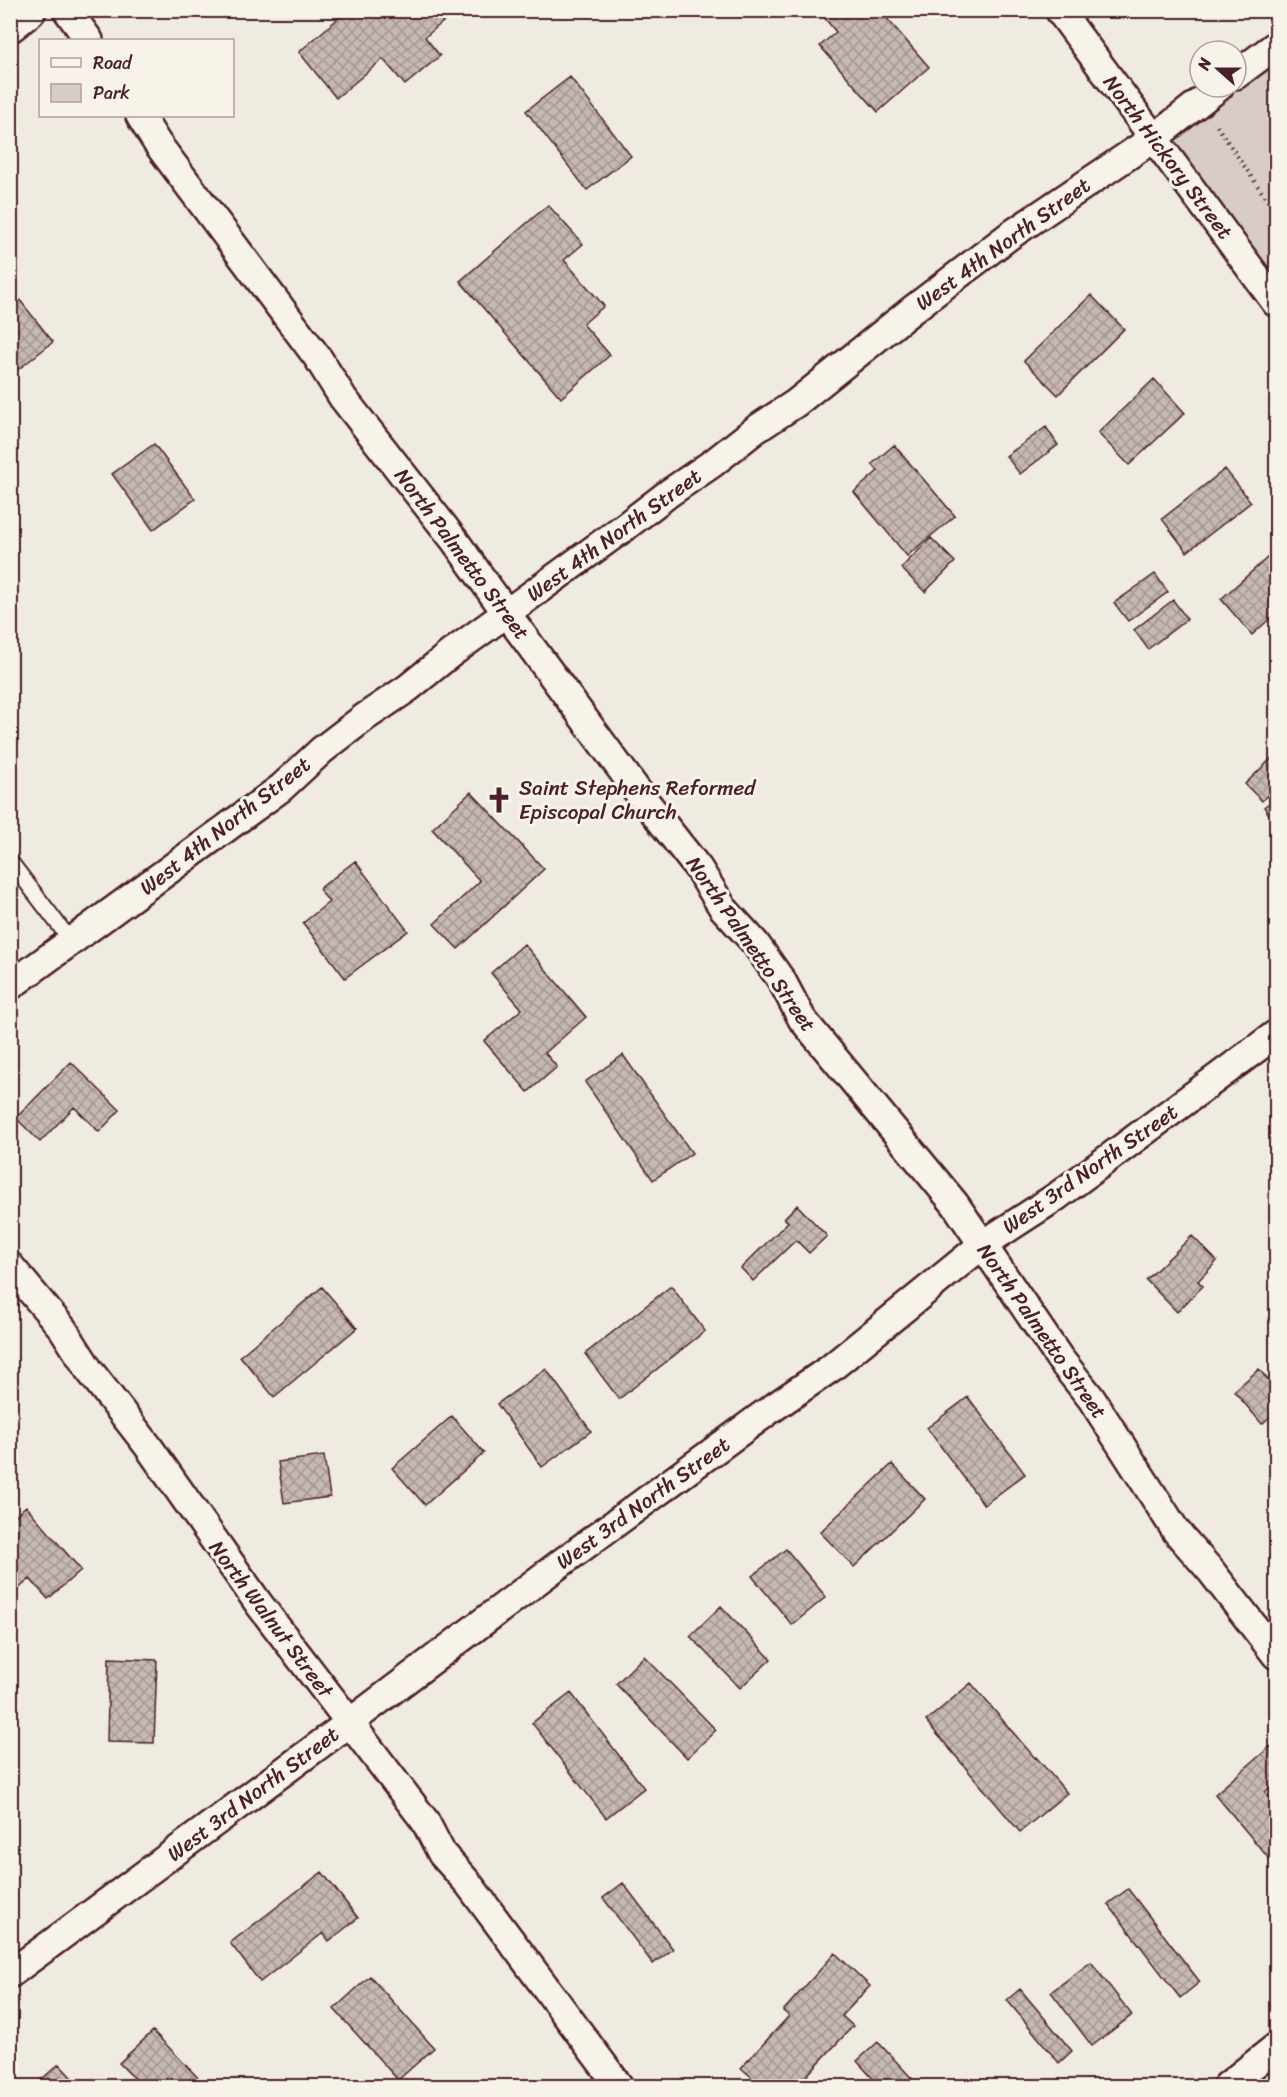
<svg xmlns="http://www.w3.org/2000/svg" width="1287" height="2097" viewBox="0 0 1287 2097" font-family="Sriracha,sans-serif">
	<defs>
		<pattern id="building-cross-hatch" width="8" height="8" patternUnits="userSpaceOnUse" patternTransform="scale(1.5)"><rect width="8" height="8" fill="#c6b8b3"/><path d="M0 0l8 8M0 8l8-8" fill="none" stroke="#a39592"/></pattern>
	</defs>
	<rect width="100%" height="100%" fill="#f0ebe0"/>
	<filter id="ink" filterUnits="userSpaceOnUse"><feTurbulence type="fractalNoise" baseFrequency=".0167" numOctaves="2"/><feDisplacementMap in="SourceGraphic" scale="12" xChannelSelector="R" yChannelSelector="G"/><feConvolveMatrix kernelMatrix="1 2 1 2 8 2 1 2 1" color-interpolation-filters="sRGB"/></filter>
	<g filter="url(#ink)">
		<path fill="#d8cdc6" stroke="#917678" stroke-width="1.5" d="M1276 48V303L1154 138Z"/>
		<path fill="url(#building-cross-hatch)" stroke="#4a1f2b" stroke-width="1.5" d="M348 10H434L443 22 425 37 440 56 405 85 383 59 336 98 299 52Z
			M818 10H886L887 12 884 15 929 67 878 112 820 46 836 32Z
			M570 77 631 156 587 190 526 111Z
			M548 205 583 244 564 260 604 306 583 324 610 355 561 398 460 281Z
			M1091 295 1124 329 1058 395 1024 361Z
			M19 299 53 342 10 376V306Z
			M1154 379 1185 413 1129 465 1098 433Z
			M1046 427 1058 445 1020 474 1006 456Z
			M154 444 195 499 153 530 112 474Z
			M894 445 955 516 907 556 854 492 878 471 872 464Z
			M1225 469 1251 502 1187 552 1162 519Z
			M931 538 955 562 925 592 901 568Z
			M1276 550V613L1252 635 1221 599Z
			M1155 574 1168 592 1128 621 1114 603Z
			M1173 600 1187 619 1148 649 1134 630Z
			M1276 754V786L1262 801 1245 784Z
			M471 792 544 869 458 949 434 924 480 881 432 829Z
			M1276 798V825L1264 807Z
			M355 861 408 931 345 978 303 923 329 902 319 889Z
			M524 944 586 1017 545 1053 557 1067 528 1092 484 1041 522 1009 491 973Z
			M623 1055 692 1153 653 1180 585 1082Z
			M71 1062 120 1110 99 1132 74 1107 40 1142 16 1118Z
			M797 1205 827 1236 809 1253 796 1240 753 1281 741 1268 788 1222 784 1218Z
			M1192 1236 1217 1261 1198 1281 1203 1286 1177 1312 1146 1280Z
			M671 1286 705 1331 619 1399 585 1354Z
			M322 1287 357 1328 274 1397 240 1356Z
			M546 1369 591 1431 542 1467 497 1404Z
			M1259 1369 1276 1390V1411L1262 1424 1234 1391Z
			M968 1397 1025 1474 984 1505 927 1428Z
			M452 1416 484 1453 425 1505 392 1468Z
			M324 1456 330 1497 284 1503 278 1462Z
			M892 1464 925 1499 854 1567 820 1532Z
			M26 1506 81 1570 48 1599 30 1579 10 1596V1520Z
			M786 1549 826 1597 792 1625 752 1576Z
			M721 1606 771 1659 740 1688 690 1636Z
			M644 1656 716 1730 687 1758 616 1684Z
			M109 1658 157 1660 154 1743 107 1742Z
			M971 1683 1035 1758 1036 1757 1067 1793 1020 1832 926 1721Z
			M571 1693 644 1788 606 1818 532 1723Z
			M1271 1746 1276 1752V1782L1265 1792 1276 1805V1867L1215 1794Z
			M322 1872 358 1918 329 1941 323 1933 260 1982 230 1943Z
			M623 1883 673 1949 653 1964 603 1898Z
			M1128 1889 1200 1982 1180 1998 1108 1904Z
			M835 1953 870 1986 842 2016 853 2026 797 2086H762L741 2068 789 2016 783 2011Z
			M1091 1962 1132 2015 1092 2046 1051 1992Z
			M370 1976 434 2048 398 2080 334 2009Z
			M1020 1989 1072 2051 1059 2063 1007 2000Z
			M153 2031 204 2084 202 2086H142L119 2063Z
			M878 2042 919 2086H873L877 2083 857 2061Z
			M59 2064 79 2086H34Z"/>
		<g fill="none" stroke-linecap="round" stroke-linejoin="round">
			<g stroke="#4a1f2b" stroke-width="18">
				<path id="lane" d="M10 861 71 941"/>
			</g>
			<g stroke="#4a1f2b" stroke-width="32">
				<path id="street" d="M67 10 89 40
					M1059 10 1276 303
					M1236 75 1276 45
					M140 116 157 143 318 358 343 398 455 541 507 614 638 792 698 868 723 908 755 943 782 981 802 1019 955 1204 1060 1359 1091 1398 1176 1531 1211 1571 1276 1655
					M10 986 281 788 322 750 365 717 408 688 450 654 626 526 669 493 713 463 755 430 796 403 912 310 1009 236 1154 138 1219 87
					M10 1266 63 1329 89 1370 148 1446 259 1604 425 1821 442 1854 468 1883 619 2086
					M10 1974 349 1723 561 1563 767 1412 831 1368 982 1245 1056 1197 1276 1034
					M1227 2086 1276 2047"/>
			</g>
			<g stroke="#4a1f2b" stroke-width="38">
				<path id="primary" d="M10 25 29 10"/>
			</g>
			<path stroke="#4a1f2b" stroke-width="4" stroke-dasharray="1.5 4.5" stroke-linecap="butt" d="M1217 126 1276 213"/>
			<use href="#lane" stroke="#f7f3e8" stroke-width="14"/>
			<use href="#street" stroke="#f7f3e8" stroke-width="27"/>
			<use href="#primary" stroke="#f7f3e8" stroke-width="33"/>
		</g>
	</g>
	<defs>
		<g id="church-bare" transform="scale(2.07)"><path d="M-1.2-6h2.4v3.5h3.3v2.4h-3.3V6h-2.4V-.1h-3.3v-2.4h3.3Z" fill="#4a1f2b" stroke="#f7f3e8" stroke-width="2.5" paint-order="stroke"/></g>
	</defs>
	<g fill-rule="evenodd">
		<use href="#church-bare" x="499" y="800"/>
	</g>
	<g text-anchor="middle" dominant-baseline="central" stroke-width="6" stroke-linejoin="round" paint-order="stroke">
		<g font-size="21" fill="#4a1f2b" stroke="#f7f3e8">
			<text transform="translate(1168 157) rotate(53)">North Hickory Street</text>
			<text transform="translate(1003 244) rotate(-36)">West 4th North Street</text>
			<text transform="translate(614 535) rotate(-36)">West 4th North Street</text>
			<text transform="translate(462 554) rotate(53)">North Palmetto Street</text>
			<text transform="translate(225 826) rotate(-38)">West 4th North Street</text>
			<text transform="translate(751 944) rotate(55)">North Palmetto Street</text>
			<text transform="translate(1090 1169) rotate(-35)">West 3rd North Street</text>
			<text transform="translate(1042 1331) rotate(55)">North Palmetto Street</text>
			<text transform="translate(643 1503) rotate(-36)">West 3rd North Street</text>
			<text transform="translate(271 1619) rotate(53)">North Walnut Street</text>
			<text transform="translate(253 1794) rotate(-37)">West 3rd North Street</text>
		</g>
		<g font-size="21" fill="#4a1f2b" stroke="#f7f3e8" text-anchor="start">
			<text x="519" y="788">Saint Stephens Reformed<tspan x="519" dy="24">Episcopal Church</tspan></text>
		</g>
	</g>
	<rect width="1287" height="2097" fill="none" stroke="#f7f3e8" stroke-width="36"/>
	<rect x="18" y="18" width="1251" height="2061" fill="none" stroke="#4a1f2b" stroke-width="2" filter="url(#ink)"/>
	<rect x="39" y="39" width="195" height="78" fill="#f7f3e8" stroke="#b29e9c" stroke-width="1.5"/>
	<rect x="51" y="58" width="30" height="9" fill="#f7f3e8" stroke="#b29e9c" stroke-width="1.5"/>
	<text x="93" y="69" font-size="18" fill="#4a1f2b">Road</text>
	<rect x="51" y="84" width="30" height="18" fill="#d8cdc6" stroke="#b29e9c" stroke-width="1.5"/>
	<text x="93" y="99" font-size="18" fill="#4a1f2b">Park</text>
	<g transform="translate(1218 69) rotate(291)"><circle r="28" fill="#f7f3e8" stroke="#b29e9c" stroke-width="1.5"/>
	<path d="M0-4.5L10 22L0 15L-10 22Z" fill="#4a1f2b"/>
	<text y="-9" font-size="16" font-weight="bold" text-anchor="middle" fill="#4a1f2b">N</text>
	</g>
</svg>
